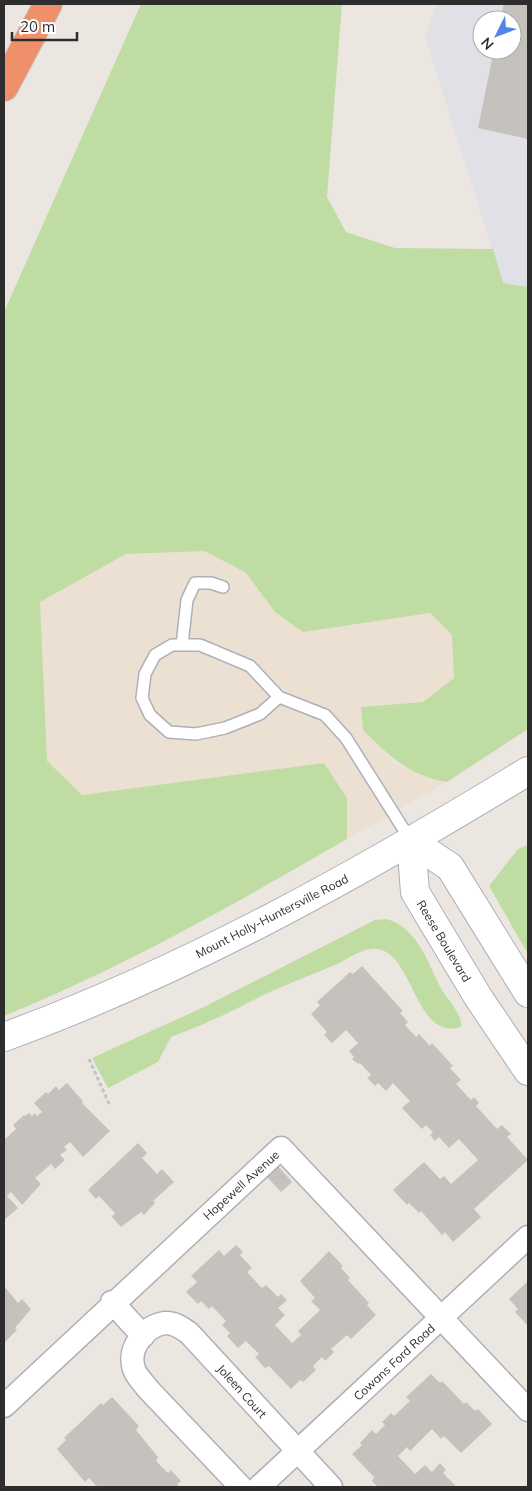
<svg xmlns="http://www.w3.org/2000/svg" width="532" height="1491" viewBox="0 0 532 1491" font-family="Mulish,sans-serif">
	<rect width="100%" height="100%" fill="#ece6e1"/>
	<path fill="#e1e0e6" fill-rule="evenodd" d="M437 4H528V287L503 283 425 37ZM482 20H512V50H482Z"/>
	<path fill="#ece0d2" d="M205 551 246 573 275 612 303 632 430 613 452 635 454 678 423 702 361 707 363 730 395 763 432 780 447 782 347 839V798L160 786 81 795 46 761 40 602 126 554Z"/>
	<path fill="#bfdda3" d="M141 4H342L327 197 346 232 395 248 493 249 503 283 528 287V729L447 782C409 776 389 756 363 730L361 707 423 702 454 678 452 635 430 613 303 632 275 612 246 573 205 551 126 554 40 602 47 761 82 795 324 763 347 798V839C235 904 124 967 4 1016V312Z
		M528 845V954L489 886 518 849Z
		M387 919C420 930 427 963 442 990 448 1000 463 1015 461 1027 415 1041 414 955 378 949 362 947 349 959 335 965 317 973 297 980 279 988 257 997 238 1009 217 1018 202 1025 186 1031 171 1037L158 1062 108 1088 92 1058 204 1007 375 920Z"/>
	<path fill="#c5c1bc" d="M504 4H528V139L478 128 494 50H512V20H500Z
		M362 966 403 1011 400 1013 408 1022 405 1025 416 1037 419 1034 430 1046 432 1043 453 1066 450 1068 461 1080 456 1084 471 1100 474 1097 479 1103 476 1106 497 1129 502 1125 511 1134 507 1137 528 1160 474 1209 481 1217 453 1242 445 1232 442 1235 421 1211 419 1213 409 1203 407 1205 393 1190 424 1162 440 1179 444 1176 451 1184 478 1160 459 1139 449 1148 439 1137 435 1141 430 1135 433 1132 426 1125 422 1129 402 1108 410 1101 393 1083 386 1091 378 1083 375 1086 367 1078 371 1075 360 1063 358 1064 352 1059 354 1057 349 1051 358 1043 346 1030 332 1043 324 1035 327 1032 311 1014 320 1005 317 1002 350 972 353 974Z
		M67 1083 83 1101 82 1103 110 1131 83 1157 70 1142 64 1147 67 1150 60 1155 65 1160 55 1169 51 1164 35 1178 41 1184 22 1205 11 1192 7 1196 18 1208 4 1220V1140L16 1129 13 1125 24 1115 25 1116 29 1113 32 1116 35 1113 37 1116 42 1112 34 1103 46 1092 48 1094 56 1086 59 1090Z
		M138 1143 147 1153 142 1158 157 1174 162 1169 174 1182 153 1201 155 1203 144 1215 141 1212 121 1227 112 1217 115 1213 99 1196 96 1199 88 1190Z
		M277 1165 292 1182 281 1192 266 1176Z
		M236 1245 243 1252 240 1255 252 1268 247 1272 262 1288 266 1285 278 1297 281 1294 287 1300 278 1308 285 1315 275 1325 292 1343 301 1335 298 1331 320 1310 311 1301 315 1298 300 1281 329 1251 343 1266 341 1268 350 1278 348 1280 369 1303 367 1305 376 1315 351 1339 347 1335 331 1349 334 1352 325 1361 322 1357 313 1366 316 1370 303 1382 300 1380 291 1389 269 1366 265 1368 255 1357 259 1354 246 1341 238 1348 227 1336 230 1333 222 1325 226 1321 212 1306 209 1309 201 1301 198 1304 186 1292 197 1282 191 1276 219 1250 224 1256Z
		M528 1281V1326L515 1312 518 1309 509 1299Z
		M4 1286 18 1303 22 1299 31 1309 15 1328 17 1330 5 1342Z
		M431 1374 440 1383 442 1381 464 1404 466 1402 475 1411 478 1409 492 1424 461 1453 444 1436 441 1439 432 1429 410 1451 407 1447 398 1456 415 1474 425 1465 432 1472 440 1463 446 1470 443 1473 455 1485 453 1487H378L372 1481 374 1477 352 1454 362 1445 360 1443 372 1430 376 1434 385 1425 382 1422 391 1413 394 1416 410 1401 406 1397Z
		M112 1397 139 1426 136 1430 158 1457 156 1461 168 1473 171 1470 181 1481 177 1484 180 1487H101L98 1485 97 1487 89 1478 85 1482 57 1449 66 1440 64 1438 101 1403 103 1405Z"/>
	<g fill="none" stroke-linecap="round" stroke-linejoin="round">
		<g stroke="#adb0b7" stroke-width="14">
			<path id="service" d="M182 645 187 600 195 583H211L223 587
				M279 697 260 714 225 728 196 734 169 732 150 715 142 698 145 674 155 655 172 645H200L250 666 279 697 325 715 346 738 411 841"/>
		</g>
		<g stroke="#adb0b7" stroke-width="25">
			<path id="minor" d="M112 1302 143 1336
				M4 1406 281 1148 528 1410
				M241 1487 147 1388C143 1382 136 1376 134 1369 127 1348 145 1326 165 1323 174 1322 182 1328 189 1333L331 1487
				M259 1487 528 1237"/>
		</g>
		<g stroke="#adb0b7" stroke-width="30">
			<path id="tertiary" d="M411 841 415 892 478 997 528 1071
				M411 841 450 867 528 993"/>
		</g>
		<g stroke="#adb0b7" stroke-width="30">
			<path id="secondary" d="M4 1037C188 970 361 873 528 771"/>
		</g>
		<g stroke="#c4c4c4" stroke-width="30">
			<path id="motorway" d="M4 87 48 4"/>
		</g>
		<path stroke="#c4c4c4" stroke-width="3" stroke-dasharray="4 2.5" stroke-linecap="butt" d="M89 1059 110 1106"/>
		<use href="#service" stroke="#fff" stroke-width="11"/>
		<use href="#minor" stroke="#fff" stroke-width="22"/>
		<use href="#tertiary" stroke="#fff" stroke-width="28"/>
		<use href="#secondary" stroke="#fff" stroke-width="28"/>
		<use href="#motorway" stroke="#ee916b" stroke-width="28"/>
	</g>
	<g text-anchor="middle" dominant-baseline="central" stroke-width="4.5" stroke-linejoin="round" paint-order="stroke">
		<g font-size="12" fill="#2d2d2d" stroke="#fff">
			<text transform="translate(272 916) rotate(-27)">Mount Holly-Huntersville Road</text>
			<text transform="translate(444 941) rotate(59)">Reese Boulevard</text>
			<text transform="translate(241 1185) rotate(-42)">Hopewell Avenue</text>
			<text transform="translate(394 1362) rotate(-43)">Cowans Ford Road</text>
			<text transform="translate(242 1391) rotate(48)">Joleen Court</text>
		</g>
	</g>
	<rect width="532" height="1491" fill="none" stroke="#2d2d2d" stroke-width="10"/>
	<g transform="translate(497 35) rotate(228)"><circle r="24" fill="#ffffff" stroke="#ababab"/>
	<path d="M0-4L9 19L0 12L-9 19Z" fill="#5384e7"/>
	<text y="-8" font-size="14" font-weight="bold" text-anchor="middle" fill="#2d2d2d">N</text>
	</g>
	<path d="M12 32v8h65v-8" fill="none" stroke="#2d2d2d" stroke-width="2.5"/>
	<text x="20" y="32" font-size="15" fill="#2d2d2d" stroke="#ffffff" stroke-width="4" paint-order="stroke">20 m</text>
</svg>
